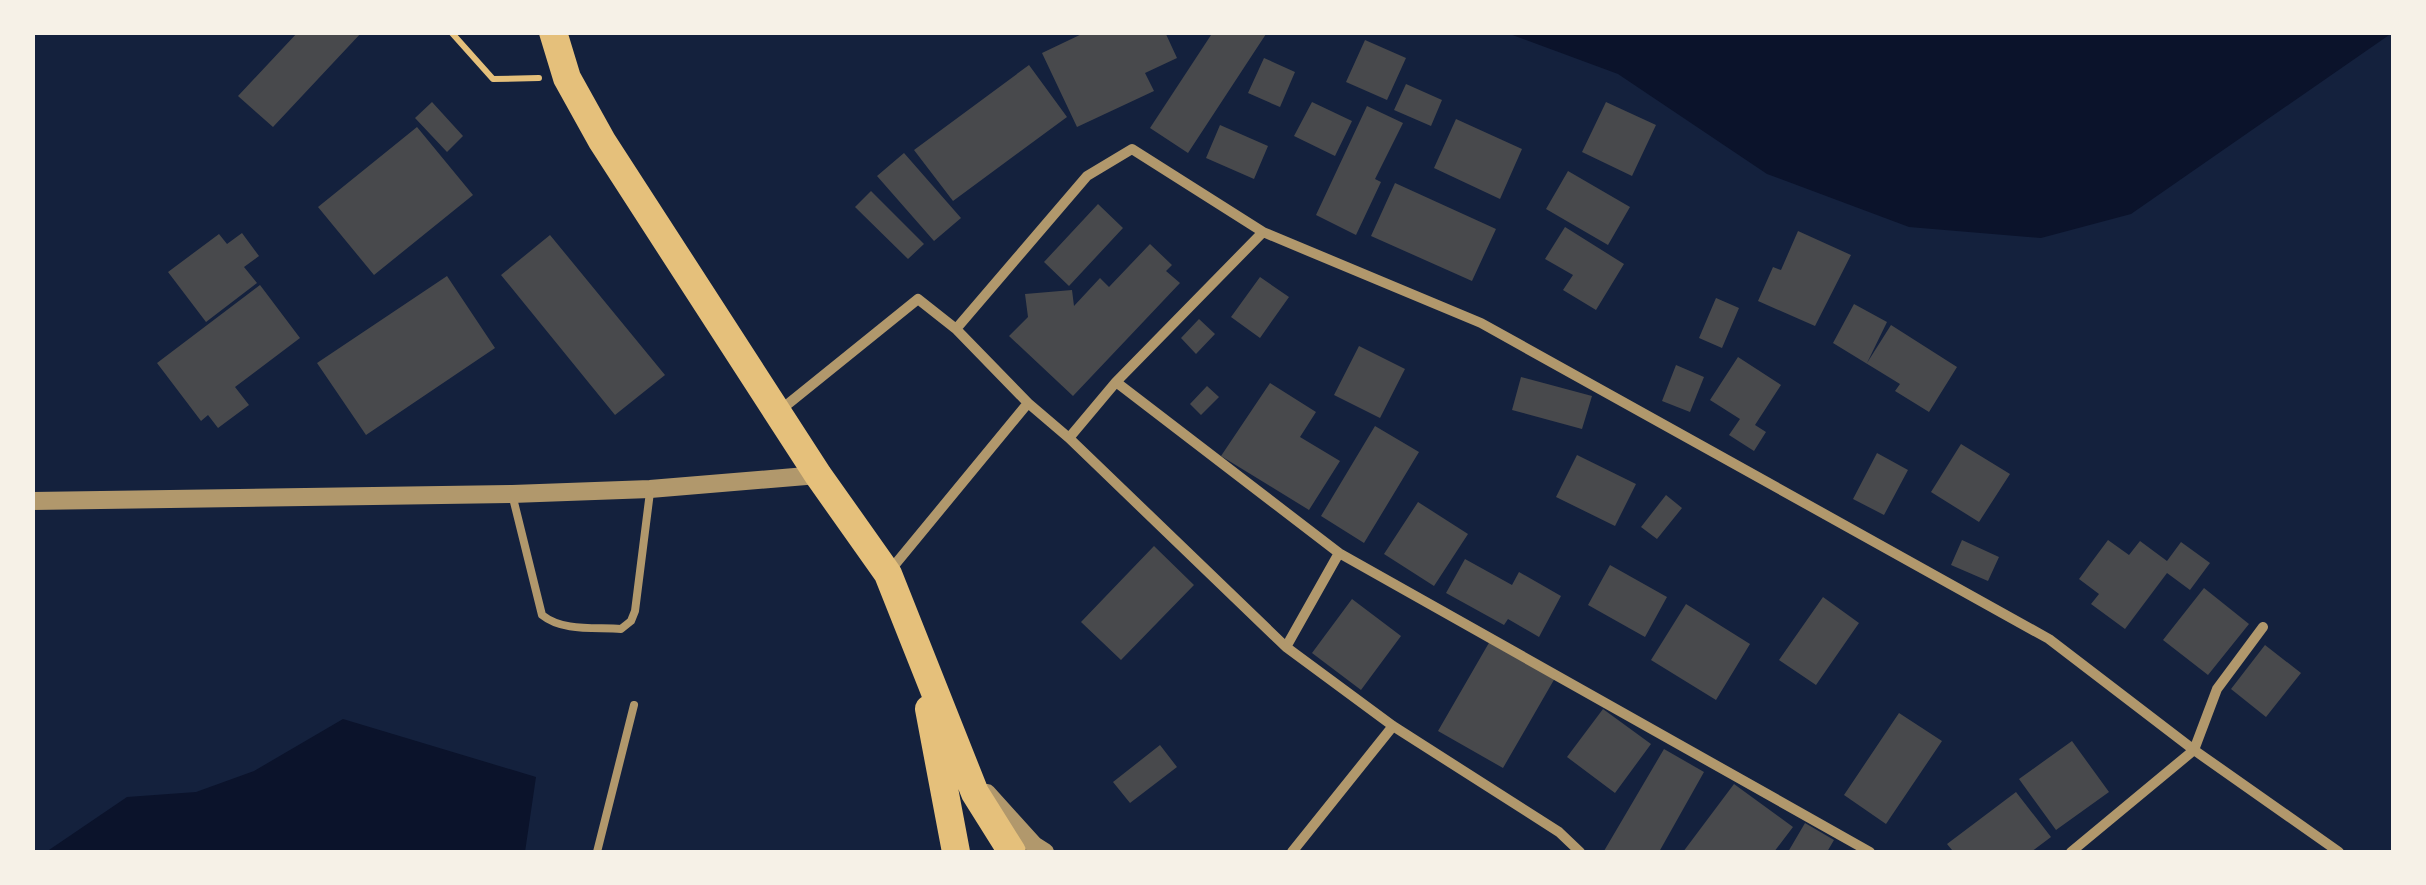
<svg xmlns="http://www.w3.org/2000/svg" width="2426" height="885" viewBox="0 0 2426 885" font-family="Raleway,sans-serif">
	<rect width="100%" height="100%" fill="#14213d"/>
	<path fill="#0b132b" d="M1507 33H2392L2131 214 2041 238 1909 227 1767 174 1618 74Z
		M343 719 536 777 525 852H46L127 797 196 792 254 771Z"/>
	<path fill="#48494c" d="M298 32H362L273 127 238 96Z
		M1086 32H1165L1177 58 1145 73 1154 91 1077 127 1042 53Z
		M1213 32 1266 34 1188 153 1150 128Z
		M1365 40 1406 58 1387 100 1346 82Z
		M1264 58 1295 72 1280 107 1248 93Z
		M1029 65 1067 117 953 201 914 150Z
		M1406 84 1442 100 1431 126 1394 110Z
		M432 102 463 136 447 152 415 118Z
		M1312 102 1352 121 1335 156 1294 136Z
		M1606 102 1656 125 1632 176 1582 152Z
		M1367 106 1403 123 1375 179 1381 182 1356 235 1316 215Z
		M1456 119 1522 149 1500 199 1434 168Z
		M1220 125 1268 146 1254 179 1206 158Z
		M417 127 473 195 374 275 318 207Z
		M904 153 961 218 934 241 877 176Z
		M1568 171 1630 207 1608 245 1546 209Z
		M1395 183 1496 229 1472 281 1371 236Z
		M871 191 924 244 908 259 855 207Z
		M1098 204 1123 228 1069 286 1044 262Z
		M1565 227 1624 264 1596 310 1563 290 1573 275 1545 259Z
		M1798 231 1851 255 1815 326 1758 301 1773 267 1781 270Z
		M242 233 259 256 244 267 257 283 206 322 168 272 219 234 227 244Z
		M550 235 665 375 615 415 501 275Z
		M1150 244 1172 265 1166 271 1180 283 1073 396 1009 336 1028 317 1025 294 1072 290 1074 306 1100 278 1109 287Z
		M447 276 495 348 366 435 317 363Z
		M1260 277 1289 297 1260 338 1231 317Z
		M260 285 300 338 235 387 249 405 218 428 208 415 201 421 157 363Z
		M1716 298 1739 308 1722 348 1699 338Z
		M1854 304 1887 322 1867 363 1891 325 1957 367 1929 412 1895 391 1900 384 1833 343Z
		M1199 319 1215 334 1196 354 1181 338Z
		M1359 346 1405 369 1380 418 1334 395Z
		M1738 357 1781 385 1755 425 1766 432 1754 451 1729 435 1740 419 1710 400Z
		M1676 365 1704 377 1690 412 1662 401Z
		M1521 377 1592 396 1582 429 1512 410Z
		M1270 383 1316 412 1300 437 1340 461 1309 510 1221 456Z
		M1207 386 1219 397 1201 415 1190 404Z
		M1375 426 1419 452 1364 543 1321 516Z
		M1961 444 2010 474 1979 522 1931 492Z
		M1877 453 1908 470 1884 515 1853 499Z
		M1577 455 1636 484 1615 526 1556 497Z
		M1666 495 1682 508 1657 539 1641 527Z
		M1418 502 1468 534 1434 586 1384 554Z
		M1962 540 1999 557 1988 581 1951 565Z
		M2108 540 2129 555 2140 541 2167 561 2181 542 2210 563 2190 590 2167 573 2125 629 2091 604 2099 594 2079 579Z
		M1154 546 1194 585 1121 660 1081 622Z
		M1465 559 1512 585 1519 572 1561 596 1539 637 1508 619 1504 625 1446 593Z
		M1610 565 1667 597 1645 637 1588 605Z
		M2204 588 2249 624 2208 675 2163 640Z
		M1823 597 1859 623 1816 685 1779 660Z
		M1352 599 1401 636 1361 690 1312 653Z
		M1686 604 1750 644 1716 700 1651 660Z
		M1490 641 1555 678 1503 768 1438 731Z
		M2265 645 2301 673 2266 717 2231 689Z
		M1603 709 1651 744 1615 793 1567 757Z
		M1899 713 1942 741 1886 824 1844 795Z
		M2072 741 2109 792 2056 830 2019 779Z
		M1160 745 1177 767 1130 803 1113 782Z
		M1664 749 1704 772 1659 852H1607L1604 851Z
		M1734 784 1793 827 1774 852H1683Z
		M2016 792 2051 837 2031 852H1948L1952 850 1947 844Z
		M1805 823 1834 840 1827 852H1788Z"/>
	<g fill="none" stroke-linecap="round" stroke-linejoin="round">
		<path stroke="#e5c07b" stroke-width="6" d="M451 32 493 79 539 78"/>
		<path stroke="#b1986c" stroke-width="8" d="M512 494 542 615C563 632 596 627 621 629L631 621 635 611 650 492
			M597 852 634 705"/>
		<path stroke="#b1986c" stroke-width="10" d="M956 329 1087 176 1132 149 1263 232
			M778 412 918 299 956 329 1028 403
			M1069 438 1286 647 1339 553 1116 382
			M1339 553 1870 852
			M888 573 1028 403 1069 438 1116 382 1263 232 1481 323 2049 639 2194 750 2339 852
			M1286 647 1393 726 1559 832 1580 852
			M1292 852 1393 726
			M2071 852 2194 750 2217 689 2263 627"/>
		<path stroke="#b1986c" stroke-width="18" d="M32 501 512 494 650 489 818 475
			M987 793 1034 845 1045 852"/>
		<path stroke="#e5c07b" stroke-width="28" d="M553 32 567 78 602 141 818 475 888 574 975 793 1012 852
			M929 709 956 852"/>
	</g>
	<rect width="2426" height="885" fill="none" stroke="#f6f1e7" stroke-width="70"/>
</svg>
